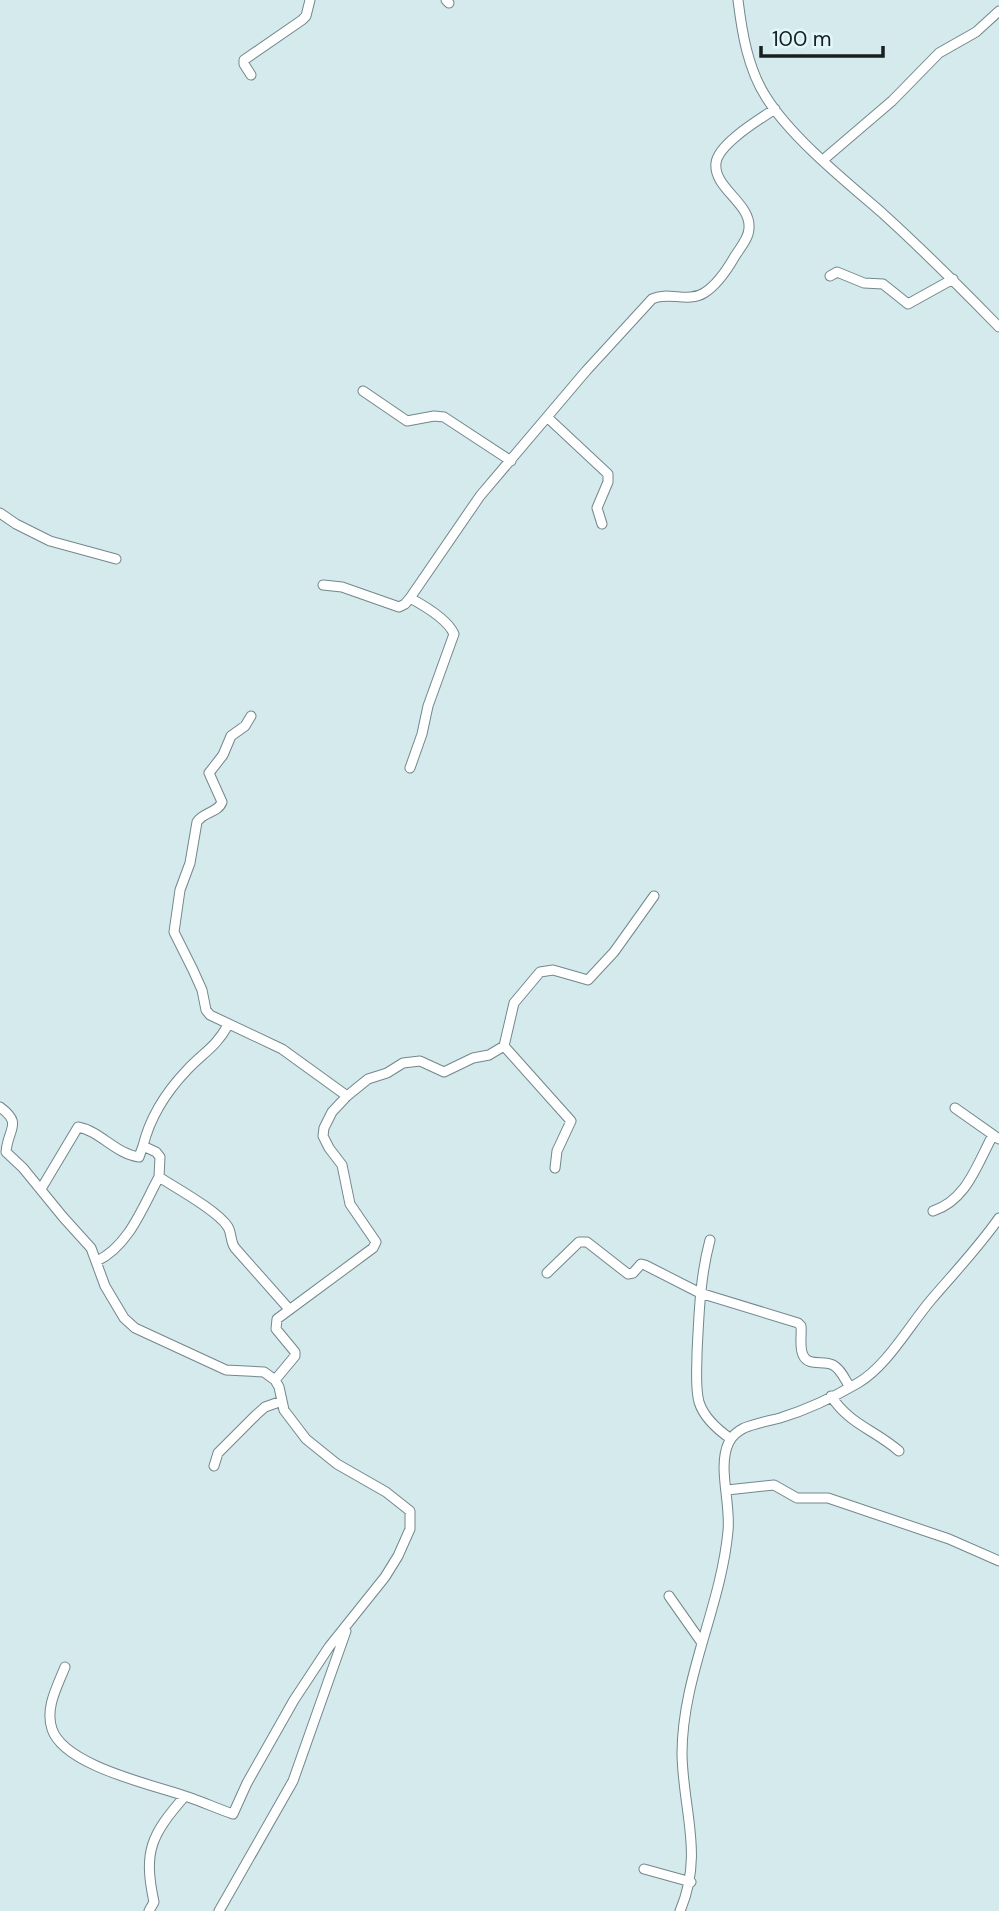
<svg xmlns="http://www.w3.org/2000/svg" width="999" height="1911" viewBox="0 0 999 1911" font-family="'DM Sans',sans-serif">
	<rect width="100%" height="100%" fill="#d4eaed"/>
	<g fill="none" stroke-linecap="round" stroke-linejoin="round">
		<g stroke="#73878b" stroke-width="11">
			<path id="minor" d="M446 0 449 3
				M738 0C742 33 748 69 766 97 791 137 844 180 880 211 921 248 960 287 999 327
				M251 75 244 64V60L302 20 306 16 310 0
				M823 160 892 101 939 53 976 32 999 11
				M830 276 837 272 864 283 883 284 908 304 953 279
				M363 391 407 421 434 416 444 417 511 461
				M547 417 608 474V482L597 508 602 524
				M0 513 16 524 50 541 116 559
				M323 585 342 587 399 607 405 604 410 598
				M251 716 245 726 231 736 223 755 209 773 222 802C218 813 203 812 197 822L190 863 180 890 174 932 193 970 202 990 206 1010 210 1015 282 1049 347 1096
				M410 768 422 734 428 706 454 634C448 620 423 605 410 598L480 496 586 371 652 299C668 291 688 303 704 293 717 285 727 270 735 256 740 248 749 238 749 228 751 203 713 188 716 163 718 144 760 119 775 109
				M504 1046 571 1121 557 1151 555 1168
				M0 1107C23 1124 8 1128 6 1152L23 1168 63 1217 91 1248 105 1286 124 1318 135 1328 226 1370 264 1372 275 1380 279 1387 284 1410 306 1439 337 1464 386 1492 410 1511V1529L398 1556 385 1577 329 1647 294 1700 247 1783 233 1814C218 1809 203 1802 188 1797 154 1785 64 1766 52 1729 45 1708 57 1687 65 1667
				M955 1108 999 1139
				M143 1146C150 1117 167 1091 187 1070 204 1052 216 1047 228 1025
				M41 1189 78 1127C100 1131 116 1154 139 1157L143 1146 156 1152 160 1157 159 1177C176 1188 218 1211 228 1227 232 1234 230 1241 235 1248L289 1309
				M933 1211C967 1200 977 1164 993 1135
				M710 1240C700 1277 699 1314 697 1353 697 1369 695 1387 699 1402 704 1418 718 1430 731 1439
				M97 1261C129 1246 143 1206 159 1177
				M547 1273 579 1242H587L628 1274 633 1273 641 1264 645 1265 700 1293 798 1323 801 1326C802 1335 799 1347 803 1355 808 1367 823 1360 833 1365 841 1369 845 1380 850 1387
				M275 1380 295 1356V1352L276 1329 277 1319 373 1248 376 1242 350 1204 342 1165 329 1148 323 1136 324 1128 332 1112 347 1096 368 1079 387 1073 403 1063 420 1061 444 1072 473 1058 489 1055 504 1046 514 1003 540 972 553 970 588 980 614 952 654 896
				M831 1396C849 1424 875 1430 899 1451
				M214 1466 218 1453 256 1415 265 1407 282 1401
				M727 1490 774 1485 797 1498H828L949 1539 999 1561
				M669 1596 702 1643
				M644 1869 691 1882
				M149 1911 154 1902C143 1851 151 1835 185 1796
				M219 1911 293 1781 346 1631
				M680 1911C704 1855 683 1811 682 1754 682 1677 721 1607 728 1531 731 1503 717 1466 729 1442 732 1436 738 1431 744 1428 756 1423 768 1421 780 1418 806 1410 834 1397 858 1383 887 1366 909 1326 931 1300 954 1273 978 1248 999 1218"/>
		</g>
		<use href="#minor" stroke="#fff" stroke-width="9"/>
	</g>
	<path d="M761 46v10h122v-10" fill="none" stroke="#171f20" stroke-width="3.5"/>
	<text x="772" y="46" font-size="21" fill="#171f20" stroke="#e1f7fb" stroke-width="5" paint-order="stroke">100 m</text>
</svg>
